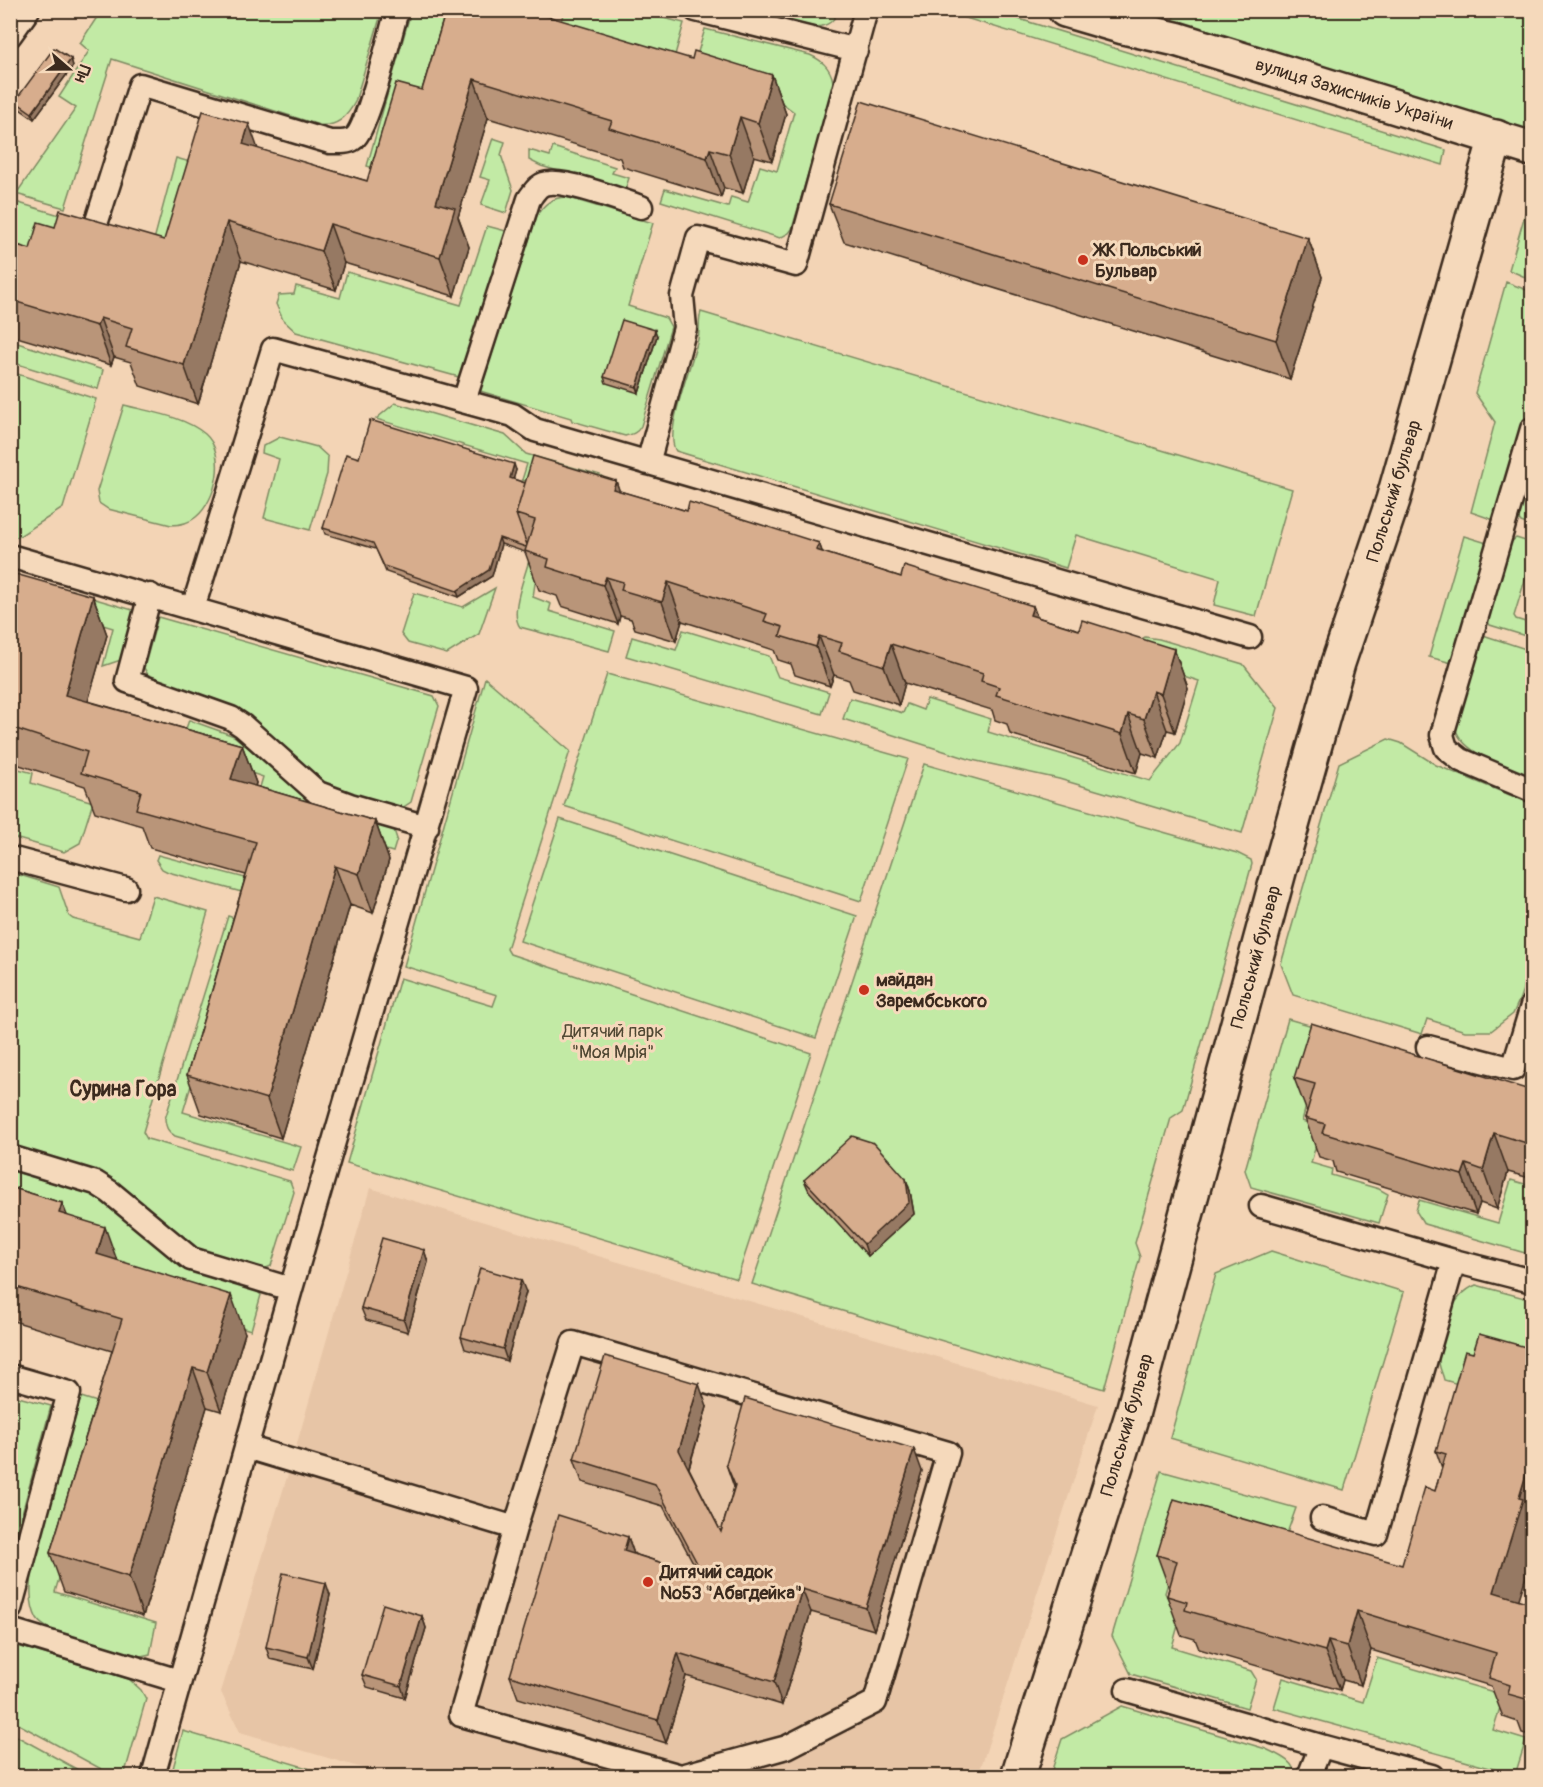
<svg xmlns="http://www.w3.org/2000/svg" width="1543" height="1787" viewBox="0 0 1543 1787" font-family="Pangolin,sans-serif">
	<rect width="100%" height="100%" fill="#f3d4b5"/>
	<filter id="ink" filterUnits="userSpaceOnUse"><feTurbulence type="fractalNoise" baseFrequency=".0167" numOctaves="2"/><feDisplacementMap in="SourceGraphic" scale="12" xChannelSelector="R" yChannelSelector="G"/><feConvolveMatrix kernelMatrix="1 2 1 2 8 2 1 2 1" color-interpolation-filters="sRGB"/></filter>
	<g filter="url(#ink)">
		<path fill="#e7c5a6" d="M370 1188 1098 1405 978 1776H467L454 1773 453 1776H389L240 1732 221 1692 292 1461Z"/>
		<path fill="#c2eaa5" stroke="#7e8a62" stroke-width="1.5" d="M101 11V10L382 11 355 102C347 117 337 127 319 125L112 59 65 208 16 194 76 108 59 97 89 51 80 43Z
			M411 11H460L428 116 376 169 367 166Z
			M564 11H635L684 23 671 69 555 42Z
			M748 11 839 10V11C833 22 828 26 815 27Z
			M943 11H993L1446 150 1443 165Z
			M1173 11H1532V149L1176 39Z
			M705 29 810 55C824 61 834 72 833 88L792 229 789 233 780 238 661 201 665 189 728 207 731 197 748 202 760 166 777 171 794 112 778 100 691 75Z
			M493 138 505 142 501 155 513 190 506 213 481 205 490 180 480 177Z
			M553 147 615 167 612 173 629 178 625 190 541 166 529 160V150L550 156Z
			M176 158 204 166 174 271 154 240Z
			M1532 190V280L1509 270Z
			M566 197 653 223 628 306 666 318 671 327 641 426C637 433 633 434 625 436L572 421 571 418 480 391 537 215C545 203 552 198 566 197Z
			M12 201 63 216 11 311 10 204Z
			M487 226 506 231 459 377 296 332 283 320 276 304 279 295 294 294 296 286 340 298 347 272 461 305Z
			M1506 282 1532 292V405L1520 433 1494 520 1471 512 1495 422 1475 393Z
			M701 312 1292 489 1256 616 1214 605 1220 579 1076 535 1066 568 676 451C663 433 693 362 698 339 700 330 698 321 701 312Z
			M11 341 103 370 98 389 11 362Z
			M11 372 96 399 63 508 18 537H11Z
			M395 403 505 435 526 454 600 475 607 480 623 512 522 480 527 464 376 419Z
			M124 405C150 412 184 416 205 434 227 453 217 500 196 517 189 523 180 525 171 525L108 509 99 503 97 491Z
			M280 437 317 447 328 457 327 474 310 530 264 518 279 459 262 453 263 446Z
			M1532 469V526L1521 522 1518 518Z
			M1464 536 1487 543 1452 663 1429 657Z
			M1516 538 1532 543V557L1514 616 1516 619 1532 624V638L1490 625 1486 618 1510 543Z
			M529 560 538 563 533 597 551 604 549 611 615 631 609 651 520 627C509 613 525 577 529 560Z
			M11 574 136 611 121 660 103 666 113 628 23 601 11 643Z
			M495 588 479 634 447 654 408 643 401 634 414 593 463 607Z
			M158 617 434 696 439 706 411 802 399 810 324 784 243 712 232 706 151 680 144 668Z
			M683 630 769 656 778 677 829 692 822 714 626 656 632 637 676 650Z
			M1483 635 1532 651V778C1510 769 1455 752 1455 723Z
			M1145 637 1159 639 1243 664 1278 708 1242 833 1059 779 972 760 843 719 850 698 903 713 907 704 923 710 927 699 991 719 988 732 1150 781 1180 743 1199 681 1128 658 1136 642Z
			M607 674 908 759 861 901 564 806Z
			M485 678 570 751 507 949 510 954 811 1053 737 1279 347 1163 400 978 493 1006 497 995 404 966Z
			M189 720 234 736 317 804 393 827 397 839 393 852 253 811 263 777 225 764 181 743Z
			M1388 739 1401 743 1436 765 1532 804V959L1520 998 1513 1014 1491 1031H1465L1427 1019 1422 1034 1293 995 1281 964 1339 763Z
			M924 764 1237 853 1251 860 1252 864 1183 1110 1171 1118 1135 1243 1140 1257 1104 1389 752 1284Z
			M15 768 33 773 31 783 93 802 80 843 64 852 11 837 10 778Z
			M560 819 857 916 816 1038 520 941Z
			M158 855 253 880 249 894 168 872 162 869 156 860Z
			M10 872 59 887 69 916 73 919 140 937 153 896 208 912 143 1132 147 1139 151 1140 290 1181 294 1192 271 1266 262 1270 201 1252 102 1172 11 1146Z
			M228 916 241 920 183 1112 301 1147 293 1171 175 1136C168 1132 166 1128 165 1119Z
			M1288 1019 1415 1055 1320 1054 1302 1121 1321 1127 1311 1163 1332 1169 1331 1175 1379 1189 1388 1194 1379 1223 1251 1187 1245 1170Z
			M10 1170 91 1194 100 1199 183 1267 255 1289 261 1295 251 1330 115 1290 80 1249 11 1215Z
			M1511 1180 1532 1186V1255L1424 1224 1416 1211 1419 1200 1498 1223Z
			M1271 1251 1404 1292 1344 1490 1170 1438 1216 1274Z
			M1476 1285 1532 1300V1379L1472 1388 1444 1380C1443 1374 1439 1368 1439 1362 1436 1336 1451 1295 1476 1285Z
			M11 1395 51 1406 11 1554 10 1395Z
			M81 1397 110 1406 55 1592 156 1623 150 1654 141 1656C119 1650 48 1637 37 1619 28 1603 31 1582 33 1564Z
			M1161 1471 1296 1508 1280 1553 1183 1533 1165 1593 1168 1599 1184 1604 1172 1647 1251 1671 1256 1679 1247 1708 1131 1674 1112 1636Z
			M11 1644 129 1679 141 1690 146 1699 124 1776H114L11 1720Z
			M1377 1658 1504 1695 1493 1730 1526 1740 1515 1775 1274 1708 1283 1678 1363 1702Z
			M1122 1706 1266 1749C1278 1755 1295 1761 1295 1776H1050L1062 1739Z
			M183 1731 334 1776H171Z
			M11 1733 89 1776H11Z"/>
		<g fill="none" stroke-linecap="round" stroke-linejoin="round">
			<g stroke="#3b2a1e" stroke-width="27">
				<path id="service" d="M696 10 856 50
					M10 35 28 10
					M97 221 140 85 330 142C338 142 347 143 353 139 367 131 391 31 397 10
					M464 401 529 199C535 191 539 183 550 183 570 181 620 200 641 207
					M1532 429 1442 735 1446 748 1461 760 1532 790
					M648 463 685 328 682 296 698 238 796 265 866 10
					M10 556 466 688 291 1289 153 1776
					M150 595 127 681 231 718 243 726 318 793 350 805 427 827
					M193 608 273 349 513 415 535 430 1250 637
					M10 858 126 889
					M1428 1047 1513 1069 1532 1006
					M10 1157 96 1183 110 1192 191 1259 291 1289
					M1261 1206 1454 1261 1532 1281
					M573 1343 948 1453 875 1702 787 1747 681 1776 461 1715 515 1528Z
					M10 1376 69 1393 10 1609
					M246 1447 515 1528
					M1322 1518 1376 1534 1454 1261
					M10 1630 179 1681
					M1127 1690 1321 1746 1309 1776
					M1321 1746 1432 1776"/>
			</g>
			<g stroke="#3b2a1e" stroke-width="38">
				<path id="pedestrian" d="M1018 1776 1132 1415 1280 868 1338 663 1393 500 1496 137"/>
			</g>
			<g stroke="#3b2a1e" stroke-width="38">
				<path id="minor" d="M1065 10 1123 27 1176 39 1532 149"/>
			</g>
			<use href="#service" stroke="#f5d9bb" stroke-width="22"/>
			<use href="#pedestrian" stroke="#f5d9bb" stroke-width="33"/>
			<use href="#minor" stroke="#f5d9bb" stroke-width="33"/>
		</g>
		<path fill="#b99579" stroke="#3b2a1e" stroke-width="1.5" d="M446 10 772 75 786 114 772 161 754 156 743 193 724 188 721 197 623 167 620 158 488 118 458 217 469 247 454 296 344 263 336 290 241 261 198 404 140 386 131 362 114 357 111 365 10 335V243L30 249 55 227 164 240 258 149 367 181 422 90Z
			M71 59 73 66 34 119 17 107 15 101Z
			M829 204 1308 238 1322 277 1290 379 844 242Z
			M657 336 639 393 606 383 604 377Z
			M359 458 516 470 513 479 525 483 616 481 619 491 687 511 819 543 822 552 901 577 1033 606 1037 617 1079 630 1174 649 1188 688 1175 732 1167 730 1158 758 1142 753 1136 773 1010 734 1007 724 995 720 992 710 905 683 899 705 853 690 849 680 834 675 830 686 795 675 791 664 778 660 774 650 682 621 676 641 635 629 631 619 620 616 618 624 561 606 557 596 539 590 525 552 501 544 492 576 459 597 386 572 376 549 325 534 323 528Z
			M1533 544V568L1528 557Z
			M10 579 93 596 107 635 88 701 242 745 256 783 255 786 375 821 389 860 373 913 350 905 281 1138 201 1114 187 1075 246 875 150 848 142 826 95 812 85 786 10 762Z
			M1294 1078 1533 1091V1179L1508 1172 1497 1209 1480 1203 1476 1214 1336 1172 1333 1161 1319 1157 1305 1118 1307 1112Z
			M906 1179 910 1191 914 1214 868 1256 809 1191 804 1180Z
			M10 1187 62 1203 67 1215 117 1260 245 1333 221 1411 207 1407 143 1616 64 1592 50 1553 112 1351 10 1320Z
			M424 1250 428 1262 408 1332 366 1320 361 1308Z
			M526 1292 507 1361 465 1349 461 1337Z
			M1533 1349V1554L1518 1600 1533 1604V1736L1522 1733 1518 1722 1503 1717 1491 1686 1371 1650 1361 1685 1343 1680 1340 1690 1199 1649 1195 1639 1181 1635 1167 1596 1169 1588 1157 1555 1402 1565 1435 1491 1442 1468 1436 1451 1473 1353Z
			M707 1407 689 1468 721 1532 734 1487 726 1464 922 1471 874 1630 811 1612 782 1705 686 1676 666 1743 518 1698 510 1676 628 1537 634 1554 694 1573 696 1568 663 1506 582 1482 574 1459Z
			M330 1595 313 1669 270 1659 266 1647Z
			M422 1616 426 1628 405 1698 367 1687 362 1675Z"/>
		<path fill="#967963" stroke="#3b2a1e" stroke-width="1.5" d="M71 59 73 66 34 119 32 113Z
			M772 75 786 114 772 161 758 123Z
			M474 79 488 118 458 217 469 247 454 296 440 257 436 203Z
			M740 117 754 156 743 193 729 154Z
			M249 124 263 163 243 144Z
			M710 149 724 188 721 197 707 158Z
			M227 222 241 261 198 404 184 365Z
			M330 224 344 263 336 290 321 251Z
			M1308 238 1322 277 1290 379 1276 340Z
			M100 318 114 357 111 365 97 326Z
			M655 330 657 336 639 393 637 387Z
			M514 464 516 470 512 484 510 478Z
			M616 481 630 520 613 489Z
			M499 538 501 544 492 576 459 597 457 591Z
			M819 543 833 581 816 550Z
			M606 577 620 616 618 624 603 585Z
			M668 582 682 621 676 641 662 602Z
			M93 596 107 635 79 733 65 695Z
			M1033 606 1047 644 1030 615Z
			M819 636 834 675 830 686 816 647Z
			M891 644 905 683 899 705 884 666Z
			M1174 649 1188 688 1175 732 1161 694Z
			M1153 691 1167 730 1158 758 1144 719Z
			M1128 714 1142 753 1136 773 1122 734Z
			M242 745 256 783 245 818 231 779Z
			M375 821 389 860 373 913 359 874Z
			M335 866 350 905 281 1138 267 1099Z
			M1494 1133 1508 1172 1497 1209 1483 1170Z
			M1466 1164 1480 1203 1476 1214 1462 1175Z
			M906 1179 910 1191 914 1214 868 1256 864 1244Z
			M62 1203 76 1242 59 1213Z
			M105 1227 119 1266 97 1254Z
			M424 1250 428 1262 408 1332 404 1320Z
			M521 1280 526 1292 507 1361 503 1349Z
			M231 1295 245 1333 221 1411 207 1372Z
			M193 1368 207 1407 143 1616 129 1577Z
			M699 1384 707 1407 687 1473 679 1450Z
			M914 1449 922 1471 874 1630 866 1608Z
			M1533 1451V1554L1509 1631 1494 1592 1519 1498Z
			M628 1537 636 1560 624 1551Z
			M326 1583 330 1595 313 1669 308 1657Z
			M802 1589 811 1612 782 1705 774 1682Z
			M1357 1611 1371 1650 1361 1685 1347 1646Z
			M422 1616 426 1628 405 1698 401 1686Z
			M1328 1641 1343 1680 1340 1690 1325 1651Z
			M678 1653 686 1676 666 1743 658 1720Z
			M19 1770 21 1776H17Z"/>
		<path fill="#d7ad8d" stroke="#3b2a1e" stroke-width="1.5" d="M446 10H527L692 59 694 51 772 75 758 123 740 117 729 154 710 149 707 158 609 128 612 121 474 79 436 203 455 208 440 257 330 224 321 251 227 222 184 365 126 347 132 328 100 318 97 326 10 300V243L30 249 38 222 55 227 60 210 164 240 203 111 249 124 243 144 367 181 396 83 422 90Z
			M54 48 71 59 32 113 15 101Z
			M861 101 1308 238 1276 340 829 204Z
			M622 320 655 330 637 387 604 377Z
			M370 420 514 464 510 478 525 483 516 514 527 545 526 547 499 538 489 570 457 591 384 566 373 543 323 528 346 454 359 458Z
			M533 456 616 481 613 489 687 511 689 502 819 543 816 550 901 577 904 566 1033 606 1030 615 1079 630 1082 620 1174 649 1161 694 1153 691 1144 719 1128 714 1122 734 996 695 999 687 981 681 983 673 891 644 884 666 839 651 842 643 819 636 816 647 780 636 783 627 764 621 767 614 668 582 662 602 621 590 623 582 606 577 603 585 547 567 549 559 525 551 535 520 516 514Z
			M1533 544V558L1528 557Z
			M12 573 93 596 65 695 242 745 231 779 375 821 359 874 335 866 267 1099 187 1075 256 842 136 809 141 791 81 773 87 752 10 727V579Z
			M1311 1023 1533 1091V1145L1494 1133 1483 1170 1466 1164 1462 1175 1322 1133 1325 1124 1305 1118 1315 1084 1294 1078Z
			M852 1136 874 1143 906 1179 909 1202 864 1244 804 1180Z
			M10 1187 62 1203 59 1213 105 1227 97 1254 231 1295 207 1372 193 1368 129 1577 50 1553 122 1319 10 1285Z
			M382 1238 424 1250 404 1320 361 1308Z
			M480 1268 521 1280 503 1349 461 1337Z
			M1479 1334 1533 1349V1451L1519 1498 1523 1499 1494 1592 1533 1604V1701L1508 1694 1510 1685 1489 1678 1496 1653 1357 1611 1347 1646 1328 1641 1325 1651 1185 1610 1187 1602 1167 1596 1177 1561 1157 1555 1174 1499 1402 1565 1425 1487 1435 1491 1446 1454 1436 1451 1465 1351 1473 1353Z
			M605 1356 699 1384 679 1450 721 1532 735 1485 726 1464 745 1398 914 1449 866 1608 802 1589 774 1682 678 1653 658 1720 510 1676 558 1515 628 1537 624 1551 694 1573 697 1563 655 1484 574 1459Z
			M283 1573 326 1583 308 1657 266 1647Z
			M383 1604 422 1616 401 1686 362 1675Z
			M10 1767 19 1770 17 1776H10Z"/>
	</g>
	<g fill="#c8321e" stroke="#f5d9bb" stroke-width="2">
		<circle cx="1083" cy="260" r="6"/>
		<circle cx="864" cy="990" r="6"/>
		<circle cx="648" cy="1582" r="6"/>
	</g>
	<g text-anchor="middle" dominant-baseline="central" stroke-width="6" stroke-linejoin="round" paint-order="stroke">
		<g font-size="18" fill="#3b2a1e" stroke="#f5d9bb">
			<text transform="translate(1354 94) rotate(17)">вулиця Захисників України</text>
			<text transform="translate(1394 491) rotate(-73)">Польський бульвар</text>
			<text transform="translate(1256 957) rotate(-75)">Польський бульвар</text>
			<text transform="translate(1127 1425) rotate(-74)">Польський бульвар</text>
		</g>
		<g font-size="18" font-weight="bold" fill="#3b2a1e" stroke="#f5d9bb" text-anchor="start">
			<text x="1095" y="250">ЖК Польський<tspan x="1095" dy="21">Бульвар</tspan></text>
			<text x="876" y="980">майдан<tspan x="876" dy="21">Зарембського</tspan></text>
			<text x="660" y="1572">Дитячий садок<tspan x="660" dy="21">№53 "Абвгдейка"</tspan></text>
		</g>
		<g font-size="18" fill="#4f4732" stroke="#f5d9bb">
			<text x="613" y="1031">Дитячий парк<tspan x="613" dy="21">"Моя Мрія"</tspan></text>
		</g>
		<g font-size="21" font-weight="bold" fill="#3b2a1e" stroke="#f5d9bb">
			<text x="123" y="1089">Сурина Гора</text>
		</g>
	</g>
	<rect width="1543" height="1787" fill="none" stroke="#f5d9bb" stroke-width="36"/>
	<rect x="18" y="18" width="1507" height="1751" fill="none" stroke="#3b2a1e" stroke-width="2" filter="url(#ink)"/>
	<g transform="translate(69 69) rotate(110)" stroke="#f5d9bb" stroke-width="4.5" paint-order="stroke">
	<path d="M0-4.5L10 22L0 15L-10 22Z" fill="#3b2a1e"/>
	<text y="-9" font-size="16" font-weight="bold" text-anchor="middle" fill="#3b2a1e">Пн</text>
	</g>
</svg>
